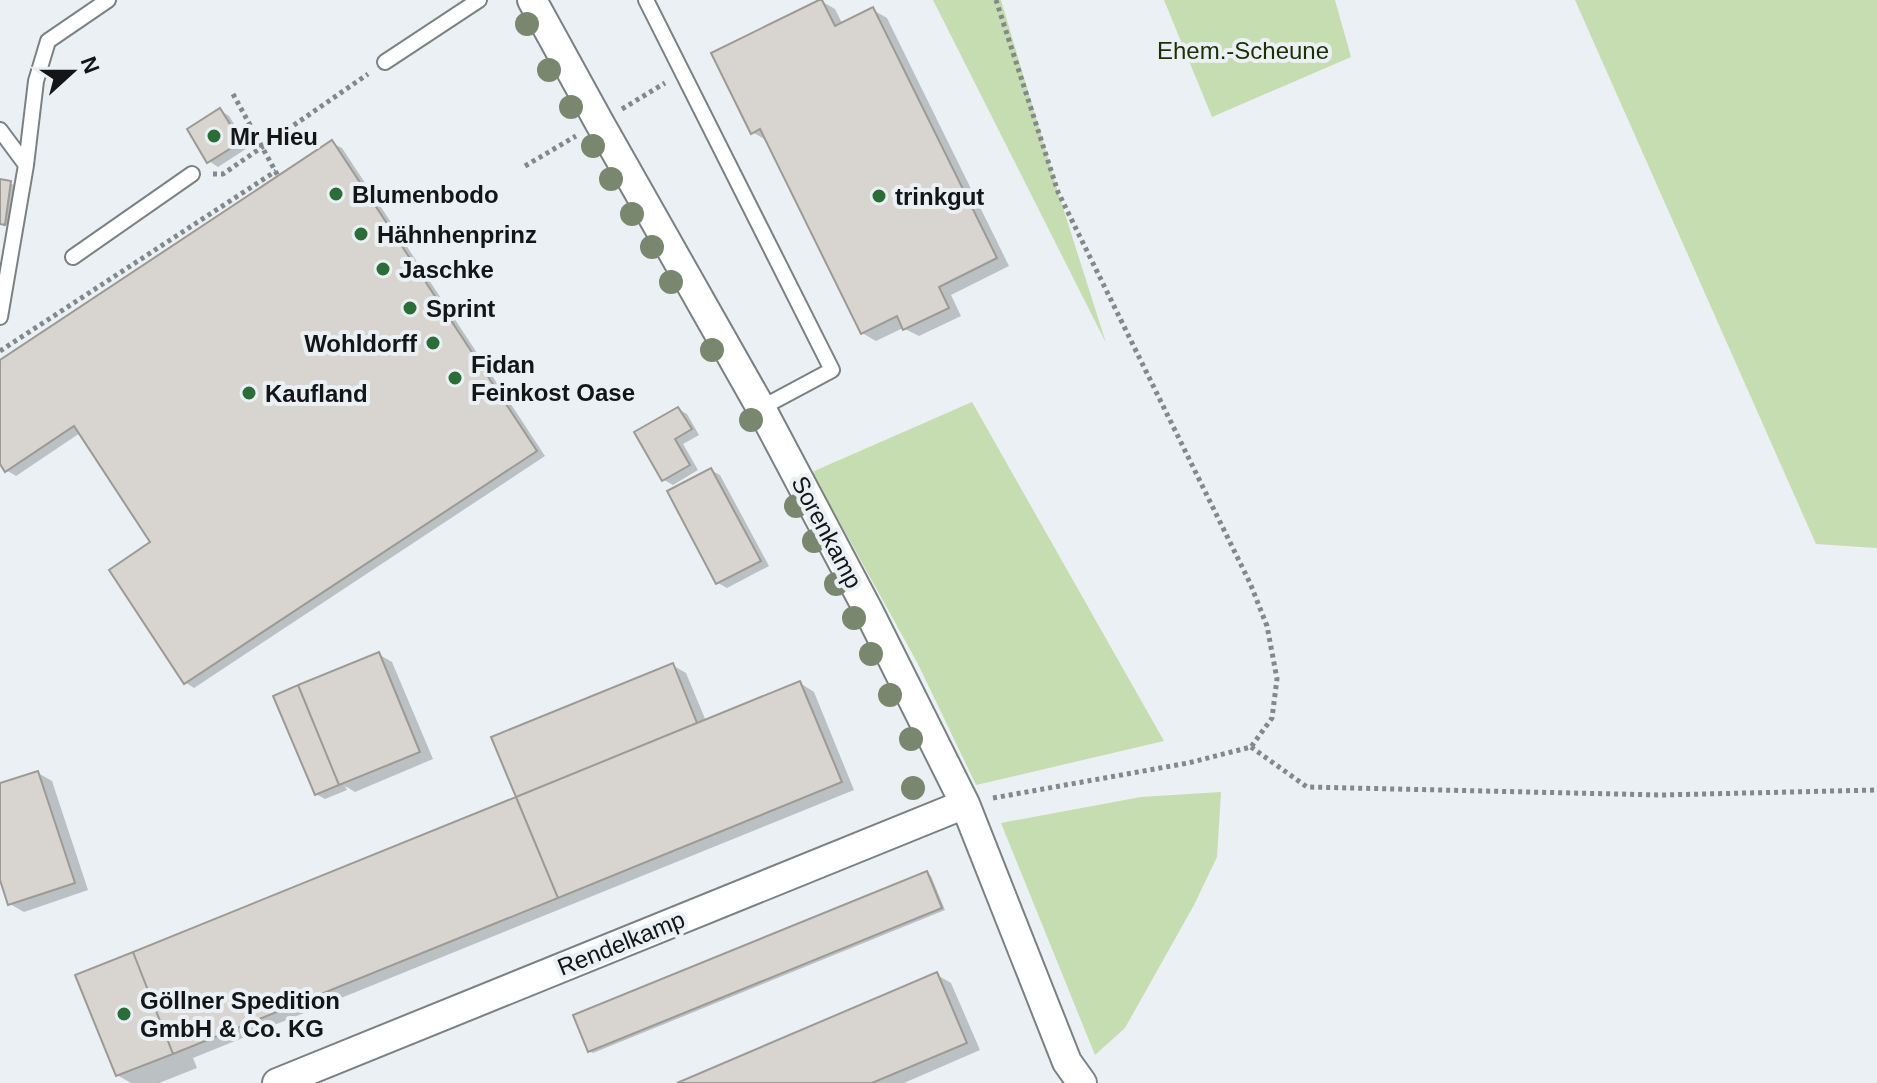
<svg xmlns="http://www.w3.org/2000/svg" width="1877" height="1083" viewBox="0 0 1877 1083" font-family="Helvetica,sans-serif">
	<rect width="100%" height="100%" fill="#eaf0f4"/>
	<path fill="#c5ddb1" d="M933 0H1001L1058 192 1106 343Z
		M1164 0H1335L1351 57 1212 117Z
		M1575 0H1877V548L1816 544Z
		M972 402 1164 741 976 785 918 664 812 472Z
		M1221 792 1217 857 1194 905 1125 1028 1095 1055 1001 823 1141 797Z"/>
	<path fill="#0003" d="M821 1 835 9 843 25 873 10 887 18 1009 266 951 295 961 316 919 336 903 328 876 341 862 333 766 140 752 132Z
		M220 110 229 116 249 147 218 167 209 161Z
		M332 143 342 148 545 456 194 688 185 682 153 543 80 433 16 476 6 470 0 461V362Z
		M0 181 15 185 8 225 0 224Z
		M678 409 687 414 699 435 683 444 698 470 673 485 664 480Z
		M711 470 720 475 769 566 727 588 718 583Z
		M378 654 392 662 433 759 355 792 345 786 347 790 325 799 316 794Z
		M672 665 686 673 706 721 800 683 814 692 854 790 193 1058 197 1068 159 1083H131L117 1075 519 798 494 738Z
		M38 773 52 781 88 890 24 912 10 904 0 874V786Z
		M927 874 931 876 945 910 593 1053 589 1051Z
		M937 975 951 983 980 1050 904 1083H682Z"/>
	<path fill="#d8d5d0" stroke="#9d9a95" stroke-width="2" d="M819 0H822L835 26 873 7 997 258 939 287 949 308 903 330 897 316 861 334 760 129 751 134 711 53Z
		M220 108 241 142 207 163 187 129Z
		M332 140 537 451 184 684 109 570 150 542 74 426 5 472 0 464V360Z
		M0 179 11 181 5 225 0 224Z
		M678 407 692 429 675 439 690 465 662 481 634 432Z
		M711 468 761 561 716 584 667 491Z
		M379 652 420 752 339 785 298 685Z
		M673 663 697 723 516 797 491 737Z
		M800 681 842 782 558 898 516 797Z
		M298 685 339 785 315 795 273 696Z
		M38 771 75 883 8 905 0 880V783Z
		M516 797 558 898 173 1054 133 952Z
		M927 871 942 908 588 1052 573 1015Z
		M133 952 173 1054 116 1076 75 975Z
		M937 972 967 1043 872 1083H677Z"/>
	<g fill="none" stroke-linecap="round" stroke-linejoin="round">
		<g stroke="#7b8083" stroke-width="18">
			<path id="service" d="M646 0 832 370 761 408
				M385 62 479 0
				M0 130 26 165
				M73 257 192 174
				M0 317 26 165 36 81 48 41 108 0"/>
		</g>
		<g stroke="#7b8083" stroke-width="32">
			<path id="minor" d="M532 0 599 122 761 408 868 610 965 804 1067 1062 1082 1083
				M277 1083 965 804"/>
		</g>
		<path stroke="#84888a" stroke-width="5" stroke-dasharray="4 4" stroke-linecap="butt" d="M233 94 278 176
			M622 109 665 83
			M525 166 576 136
			M213 174H223L368 74
			M0 351 276 171
			M1251 747 1307 787 1661 795 1877 790
			M993 798 1188 763 1251 747 1272 718 1277 679 1267 626 1250 583 1058 192 996 0"/>
		<use href="#service" stroke="#fff" stroke-width="14"/>
		<use href="#minor" stroke="#fff" stroke-width="28"/>
	</g>
	<g fill="#79876f">
		<circle cx="527" cy="24" r="12"/>
		<circle cx="549" cy="70" r="12"/>
		<circle cx="571" cy="107" r="12"/>
		<circle cx="593" cy="146" r="12"/>
		<circle cx="611" cy="179" r="12"/>
		<circle cx="632" cy="214" r="12"/>
		<circle cx="652" cy="247" r="12"/>
		<circle cx="671" cy="282" r="12"/>
		<circle cx="712" cy="350" r="12"/>
		<circle cx="751" cy="420" r="12"/>
		<circle cx="796" cy="506" r="12"/>
		<circle cx="814" cy="541" r="12"/>
		<circle cx="836" cy="584" r="12"/>
		<circle cx="854" cy="618" r="12"/>
		<circle cx="871" cy="654" r="12"/>
		<circle cx="890" cy="695" r="12"/>
		<circle cx="911" cy="739" r="12"/>
		<circle cx="913" cy="788" r="12"/>
	</g>
	<g fill="#2a6d38" stroke="#eaf0f4" stroke-width="3">
		<circle cx="214" cy="136" r="8"/>
		<circle cx="336" cy="194" r="8"/>
		<circle cx="879" cy="196" r="8"/>
		<circle cx="361" cy="234" r="8"/>
		<circle cx="383" cy="269" r="8"/>
		<circle cx="410" cy="308" r="8"/>
		<circle cx="433" cy="343" r="8"/>
		<circle cx="455" cy="378" r="8"/>
		<circle cx="249" cy="393" r="8"/>
		<circle cx="124" cy="1014" r="8"/>
	</g>
	<g text-anchor="middle" dominant-baseline="central" stroke-width="8" stroke-linejoin="round" paint-order="stroke">
		<g font-size="24" fill="#1c3102" stroke="#eaf0f4">
			<text x="1243" y="50">Ehem.-Scheune</text>
		</g>
		<g font-size="24" font-weight="bold" fill="#131516" stroke="#eaf0f4" text-anchor="start">
			<text x="230" y="136">Mr Hieu</text>
			<text x="352" y="194">Blumenbodo</text>
			<text x="895" y="196">trinkgut</text>
			<text x="377" y="234">Hähnhenprinz</text>
			<text x="399" y="269">Jaschke</text>
			<text x="426" y="308">Sprint</text>
			<text x="417" y="343" text-anchor="end">Wohldorff</text>
			<text x="471" y="364">Fidan<tspan x="471" dy="28">Feinkost Oase</tspan></text>
			<text x="265" y="393">Kaufland</text>
			<text x="140" y="1000">Göllner Spedition<tspan x="140" dy="28">GmbH &amp; Co. KG</tspan></text>
		</g>
		<g font-size="24" fill="#131516" stroke="#eaf0f4">
			<text transform="translate(827 532) rotate(62)">Sorenkamp</text>
			<text transform="translate(621 943) rotate(-22)">Rendelkamp</text>
		</g>
	</g>
	<g transform="translate(72 72) rotate(69)" stroke="#eaf0f4" stroke-width="6" paint-order="stroke">
	<path d="M0-6L14 30L0 20L-14 30Z" fill="#131516"/>
	<text y="-12" font-size="22" font-weight="bold" text-anchor="middle" fill="#131516">N</text>
	</g>
</svg>
